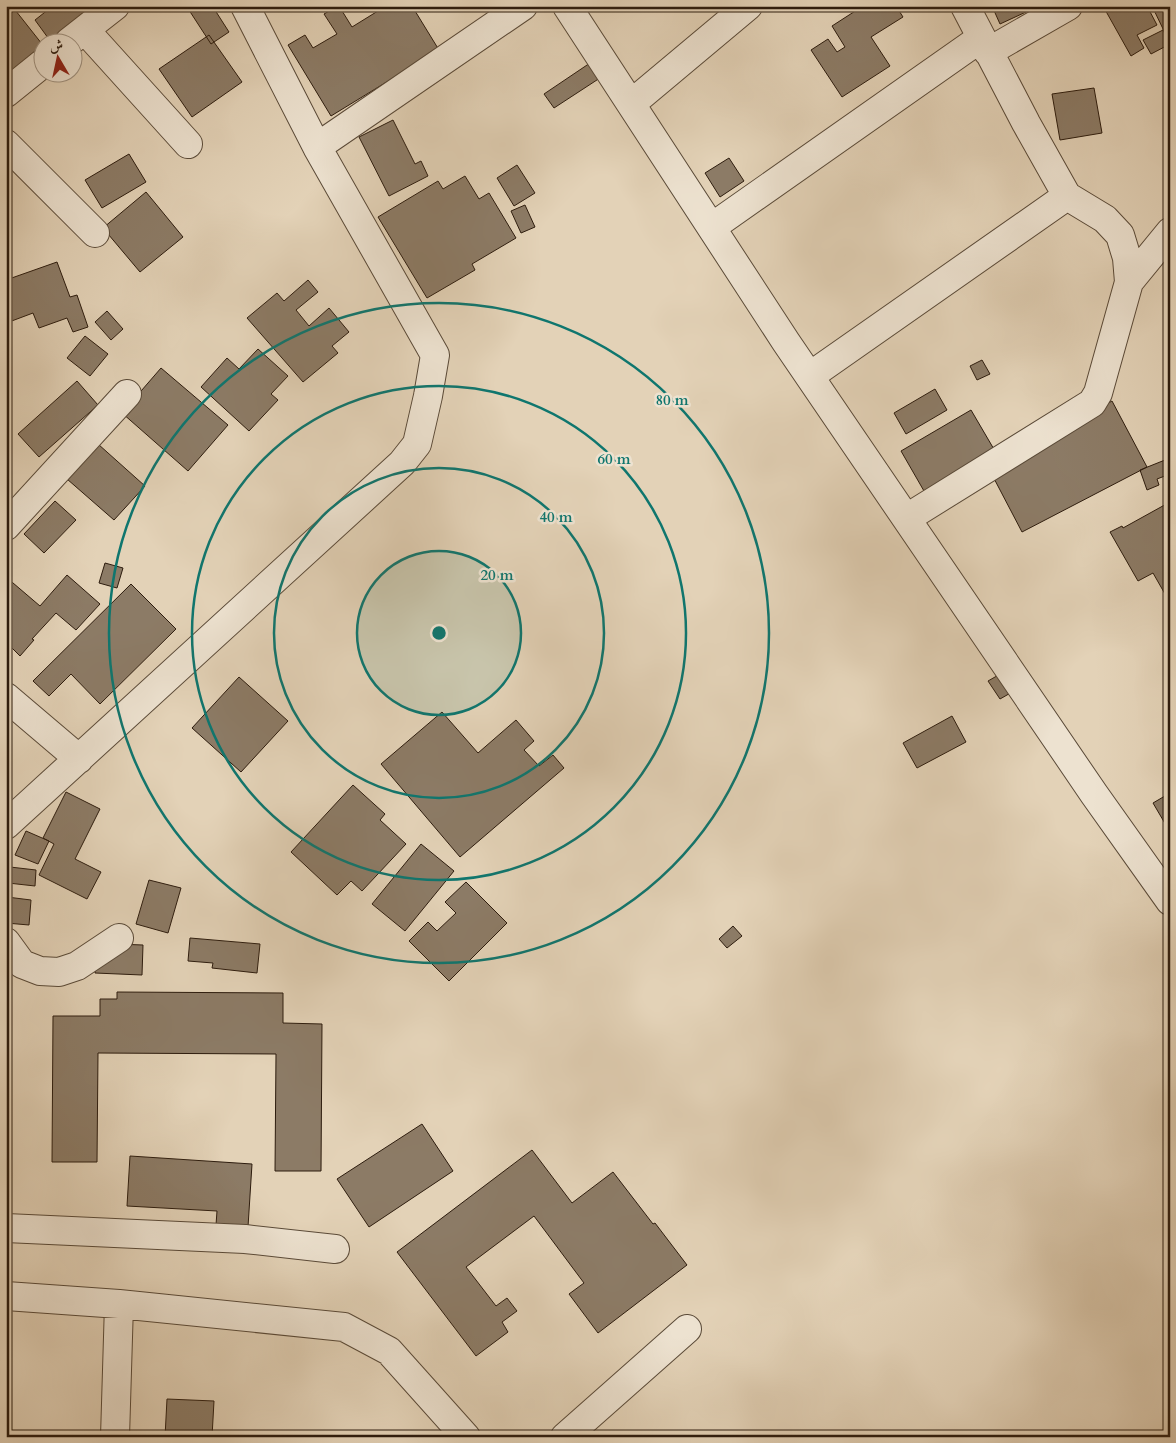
<svg xmlns="http://www.w3.org/2000/svg" width="1176" height="1443" viewBox="0 0 1176 1443" font-family="Cardo,Amiri,serif">
	<rect width="100%" height="100%" fill="#e3d2b7"/>
	<filter id="stains"><feTurbulence type="fractalNoise" baseFrequency=".004" numOctaves="4"/><feColorMatrix values="0 0 0 0 .2 0 0 0 0 .09 0 0 0 0 .02 0 0 0 .5 -.17"/></filter>
	<radialGradient id="worn" r=".72"><stop offset=".6" stop-color="#630" stop-opacity="0"/><stop offset="1" stop-color="#630" stop-opacity=".3"/></radialGradient>
	<path fill="#8c7b66" stroke="#2d1c0e" d="M6 6H12L42 44V46L6 75Z
		M46 6H99L51 42 35 20 49 9Z
		M188 6H214L213 7 229 32 211 44 187 7Z
		M338 6H339L352 27 386 6H412L439 50 331 116 288 45 305 35 313 48 337 34 324 14Z
		M863 6H896L903 17 871 37 890 66 842 97 811 50 828 39 837 52 845 47 832 26Z
		M992 6H1039L1000 24Z
		M1103 6H1147L1157 25 1137 35 1144 48 1131 56Z
		M1152 6H1170V30L1165 33Z
		M1163 30 1170 44 1151 54 1143 40Z
		M209 35 242 82 192 117 159 69Z
		M593 61 603 76 554 108 544 94Z
		M1094 88 1102 133 1060 140 1052 94Z
		M393 120 415 164 421 161 428 176 389 196 359 137Z
		M129 154 146 182 102 208 85 180Z
		M729 158 744 181 720 197 705 173Z
		M517 165 535 193 514 206 497 178Z
		M465 176 479 199 489 193 516 238 472 264 475 270 427 298 378 217 438 181 443 189Z
		M146 192 183 237 140 272 103 228Z
		M525 205 535 227 521 233 511 211Z
		M57 262 70 297 77 295 88 327 73 332 67 318 39 328 33 313 9 322 6 316V280Z
		M308 280 318 292 296 310 309 326 329 308 349 332 332 346 338 353 303 382 247 318 277 293 284 301Z
		M107 311 123 329 111 340 95 322Z
		M85 336 108 354 90 376 67 358Z
		M258 349 288 376 271 394 278 400 249 431 201 387 227 358 239 369Z
		M982 360 990 374 977 380 970 366Z
		M161 368 228 425 188 471 122 413Z
		M77 381 98 405 39 457 18 434Z
		M935 389 947 410 906 434 894 413Z
		M1112 401 1147 467 1022 532 988 467Z
		M971 410 995 451 924 491 901 451Z
		M98 444 145 486 114 520 67 479Z
		M1170 458V474L1157 479 1159 485 1147 490 1140 470Z
		M55 501 76 520 44 553 24 534Z
		M1170 502V591L1165 594 1153 573 1138 581 1110 532 1122 526 1123 528Z
		M105 563 123 568 117 588 99 583Z
		M67 575 100 604 76 630 56 613 32 639 34 640 20 656 12 648 6 655V577L40 606Z
		M131 584 176 629 100 704 71 674 49 696 33 681Z
		M1002 673 1014 691 1000 699 988 681Z
		M239 677 288 721 241 772 192 728Z
		M442 712 478 753 516 720 534 741 524 750 539 766 553 755 564 768 460 857 381 764Z
		M952 716 966 742 917 768 903 743Z
		M353 785 385 814 380 820 406 844 362 891 351 881 337 895 291 852Z
		M66 792 100 809 75 859 101 872 87 899 39 875 54 844 43 838Z
		M1170 793V832L1153 803Z
		M26 831 49 841 38 864 15 855Z
		M421 844 454 871 405 931 372 904Z
		M10 867 36 870 35 886 8 883Z
		M149 880 181 888 168 933 136 924Z
		M466 882 507 923 449 981 409 941 428 922 437 931 456 913 445 902Z
		M7 897 31 900 29 925 6 923Z
		M733 926 742 936 727 948 719 939Z
		M190 938 260 944 257 973 212 968 213 963 188 961Z
		M116 944 143 945 142 975 95 973 96 950Z
		M117 992 283 993V1023L322 1024 321 1171H275L276 1054 98 1053 97 1162H52L53 1016H100V999H117Z
		M422 1124 453 1171 369 1227 337 1179Z
		M532 1150 572 1203 613 1172 653 1224 655 1223 687 1265 598 1333 569 1294 584 1283 534 1216 466 1267 496 1306 507 1298 517 1311 502 1322 508 1332 476 1356 397 1252Z
		M130 1156 252 1164 248 1227 216 1225 217 1211 127 1206Z
		M167 1399 214 1401 212 1437H165Z"/>
	<g fill="none" stroke-linecap="round" stroke-linejoin="round">
		<g stroke="#5a4a38" stroke-width="30">
			<path id="minor" d="M567 6 786 342 1094 794 1170 901
				M85 30 188 144
				M69 42 115 6
				M988 52 1068 6
				M6 93 42 64
				M631 104 748 6
				M6 144 95 233
				M317 147 523 6
				M712 227 981 38
				M1129 282 1170 232
				M810 376 1067 196
				M907 518 1092 403 1098 393 1129 282 1127 258 1120 235 1105 219 1067 196 1026 123 965 6
				M6 526 127 394
				M6 697 79 759
				M6 825 402 463 417 444 428 396 435 355 317 147 245 6
				M6 942 22 964 40 971 59 972 77 966 119 938
				M6 1228 245 1239 335 1249
				M6 1296 119 1304 344 1327 389 1351 466 1437
				M115 1437 119 1304
				M565 1437 687 1329"/>
		</g>
		<use href="#minor" stroke="#ede2d0" stroke-width="28"/>
	</g>
	<circle cx="439" cy="633" r="82" fill="#0f766e" fill-opacity=".12"/>
	<g fill="none" stroke="#0f766e" stroke-width="2.5">
		<circle cx="439" cy="633" r="82"/>
		<circle cx="439" cy="633" r="165"/>
		<circle cx="439" cy="633" r="247"/>
		<circle cx="439" cy="633" r="330"/>
	</g>
	<circle cx="439" cy="633" r="8" fill="#0f766e" stroke="#ede2d0" stroke-width="2.5"/>
	<g font-size="15" text-anchor="middle" font-weight="bold" fill="#0f766e" stroke="#ede2d0" stroke-width="5" stroke-linejoin="round" paint-order="stroke">
		<text x="672" y="405">80 m</text>
		<text x="614" y="464">60 m</text>
		<text x="556" y="522">40 m</text>
		<text x="497" y="580">20 m</text>
	</g>
	<rect width="1176" height="1443" fill="none" stroke="#e3d2b7" stroke-width="25"/>
	<rect x="8" y="8" width="1161" height="1428" fill="none" stroke="#2d1c0e" stroke-width="2.5"/>
	<rect x="12" y="12" width="1151" height="1418" fill="none" stroke="#2d1c0e"/>
	<g transform="translate(58 58) rotate(351)"><circle r="24" fill="#ede2d0" stroke="#a09382"/>
	<path d="M0-4L9 19L0 12L-9 19Z" fill="#8f2418"/>
	<text y="-8" font-size="14" font-weight="bold" text-anchor="middle" fill="#2d1c0e">ش</text>
	</g>
	<rect width="100%" height="100%" filter="url(#stains)"/>
	<rect width="100%" height="100%" fill="url(#worn)"/>
</svg>
